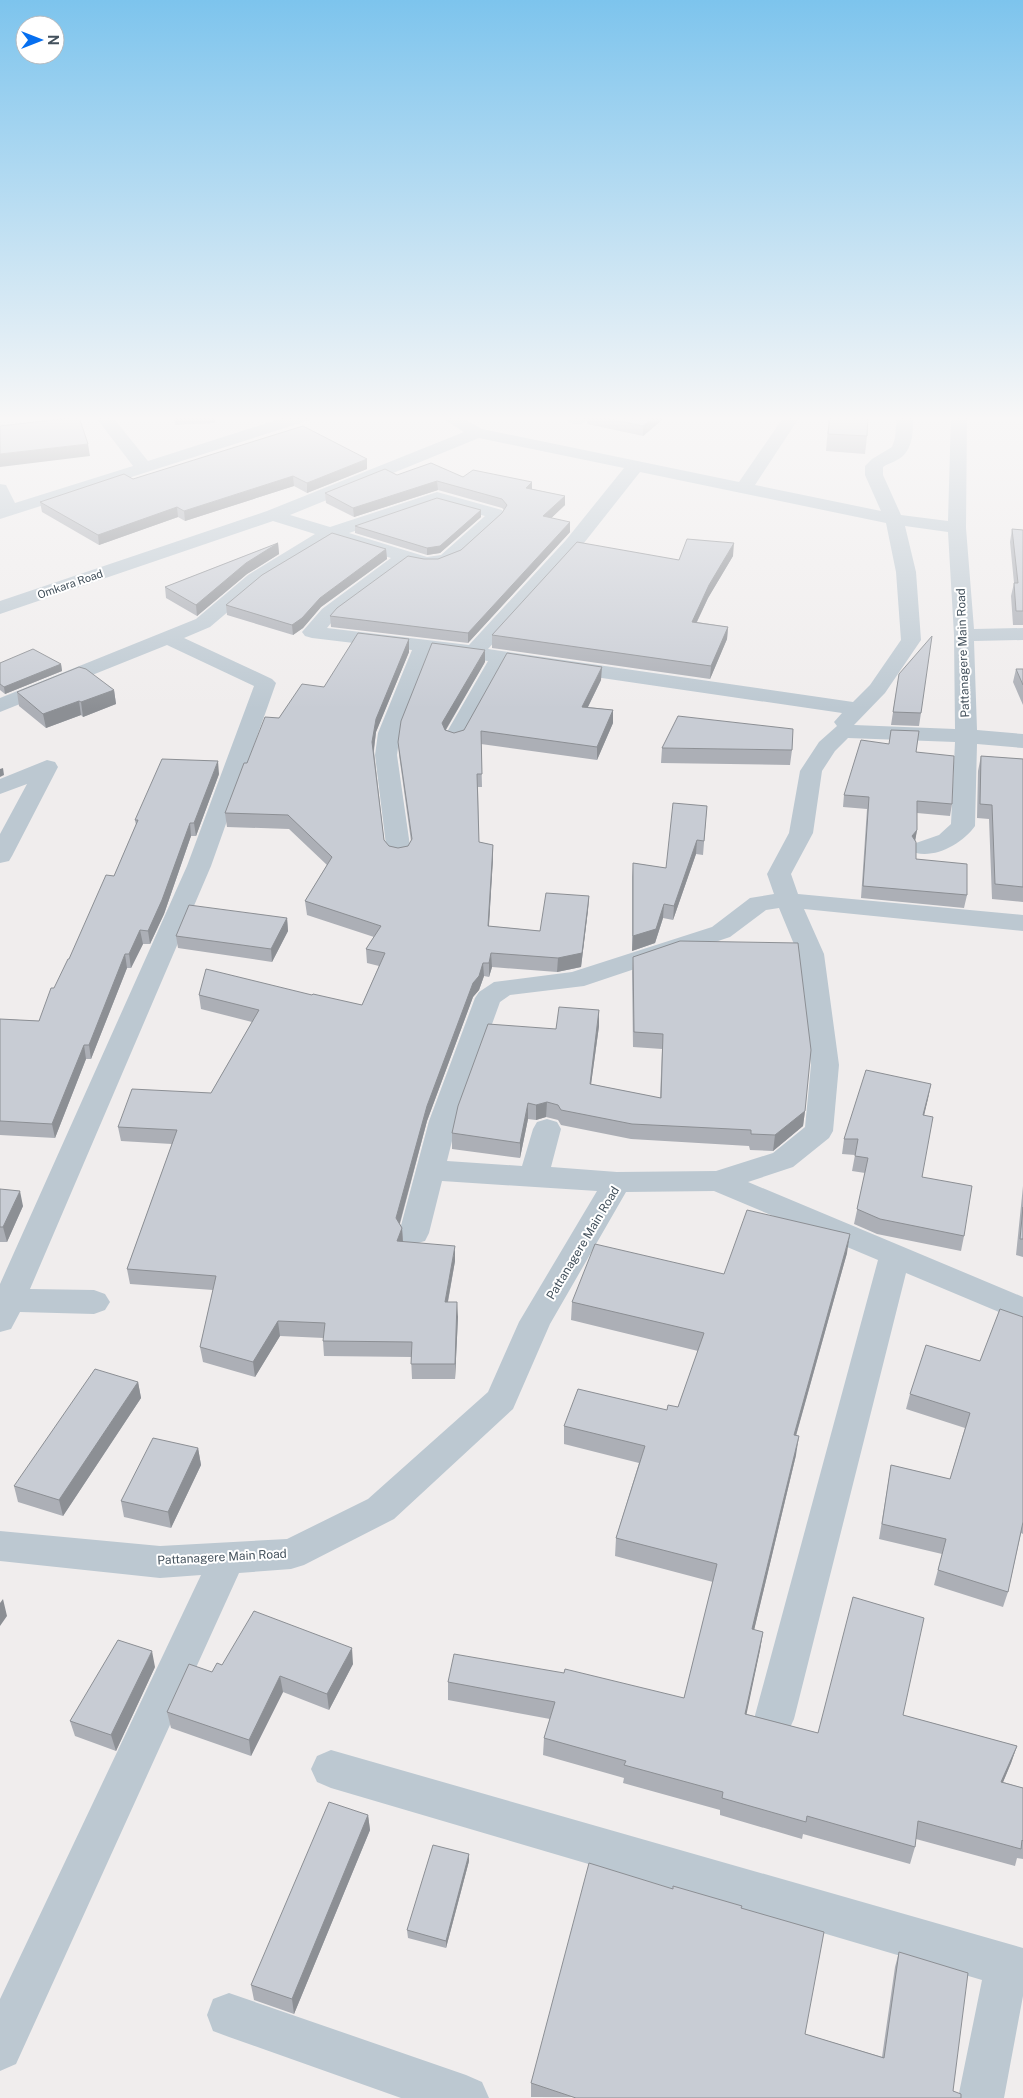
<svg xmlns="http://www.w3.org/2000/svg" width="1023" height="2098" viewBox="0 0 1023 2098" font-family="'Public Sans',sans-serif">
	<rect width="100%" height="100%" fill="#f0eded"/>
	<g fill="none" stroke-linecap="round" stroke-linejoin="round">
		<path fill="#bcc8d1" fill-rule="evenodd" d="M94 415H111L148 461 292 415H318L316 418 0 519V484L6 485 15 503 133 466Z
			M437 415H458L482 429 739 482 785 415H801L755 485 881 511 865 475V466L872 459 892 447 895 438 897 415H913C913 431 914 451 897 460 892 463 887 464 883 467V475L901 515 948 521 951 415H967L966 528 974 629 1023 628V640L974 641 977 730 1023 734V748L977 744 975 826C963 843 937 858 916 853L912 848 916 843 939 835 951 824 955 742 848 738 835 751 822 771 813 833 791 874 798 894 1023 915V931L804 909 824 954 839 1065 833 1131 829 1138 793 1167 748 1182 1023 1297V1322L906 1273 794 1719 788 1732 774 1737 760 1732 754 1719 878 1260 714 1191 626 1192 550 1324 513 1409 394 1519 304 1565 291 1569 239 1573 16 2064 0 2071V1999L201 1575 160 1578 0 1561V1531L160 1546 287 1539 368 1499 488 1392 519 1322 597 1191 442 1181 429 1233 425 1241 414 1244 403 1241 399 1233 429 1121 475 998 479 992 494 982 572 972 712 927 750 898 774 894 767 874 789 833 800 771 819 742 837 726 834 722 842 713 506 664 466 737 463 742 455 744 447 742 444 737 488 661 431 653 400 733 397 755 411 853 408 858 399 860 390 858 387 853 375 755 378 733 412 650 312 638 305 636 302 632 322 609 391 558 332 540 262 583 210 627 184 638 272 679 276 683 211 866 30 1289 94 1290 105 1294 110 1302 105 1310 94 1314 20 1312 11 1329 0 1332V1284L187 866 254 686 167 645 0 712V698L196 619 248 575 315 534 273 521 0 614V601L267 511 464 432ZM479 438 624 468 566 540 469 645 327 628 336 617 408 564C455 578 470 549 501 521L505 514 502 510 437 492 330 527 290 515ZM640 472 886 523 896 572 901 640 870 685 853 702 488 649 580 548ZM437 503 485 516 441 555 427 557 349 533ZM905 526 948 532 954 635 955 729 854 725 885 693 921 640 916 572ZM779 908 798 954 811 1065 805 1127 773 1153 716 1171 617 1172 551 1167 561 1129 557 1122 547 1119 537 1122 533 1129 522 1166 447 1161 457 1121 500 1002 510 995 584 986 730 937 766 910Z
			M572 415H592C587 423 579 426 570 423L568 420Z
			M47 760 55 762 58 767 12 856 9 861 0 863V834L27 784 0 794V779Z
			M331 1750 1023 1948V1996L1004 2098H958L982 1980 331 1788 317 1782 311 1769 317 1756Z
			M229 1993 466 2075 482 2082 489 2098H401L229 2037 213 2031 207 2015 213 1999Z"/>
	</g>
	<path fill="#acafb6" d="M174 415 215 417V423L175 425Z
		M587 415H668L643 436 587 424Z
		M829 415H868L867 436 865 454 826 451Z
		M367 469 307 493 294 486 185 521 178 517 99 545 42 512 40 502 133 479Z
		M397 475 463 477 532 482V489L565 496V505L551 518 570 532 468 643 331 627 330 616 424 559H438L461 550 502 513 504 510 502 508 438 490 354 517 326 503 325 493Z
		M481 517 440 553 427 555 355 533V526Z
		M1012 529 1023 530V625H1013L1011 596 1014 583 1010 542Z
		M278 543 279 554 247 574 197 616 166 598 165 587Z
		M386 549 387 559 321 607 303 628 293 635 227 615 226 605Z
		M733 556 708 598 697 622 728 627 727 639 710 679 492 648V635L679 560Z
		M409 639V652L376 732 374 751 384 840 389 846 398 848 408 846 411 841 399 755 398 742 485 662 446 730 454 733 464 730 601 680 588 707 613 710V723L597 760 481 744 482 787H478L479 842 493 845V858L489 926 540 931 589 896 588 910 581 967 557 972 492 967 489 977 484 976 479 990 473 997 427 1121 400 1224 402 1228 403 1242 455 1261 448 1302 458 1317 455 1379H412L411 1357 324 1356 323 1341 324 1338 280 1336 255 1377 203 1362 200 1347 213 1290 130 1284 127 1269 172 1144 121 1141 118 1127 211 1093 252 1022 201 1009 199 995H312L362 1005 379 966 367 963 366 949 374 937 307 915 305 901 327 865 289 829 227 827 225 813 247 763 279 718 324 687Z
		M0 663 61 664 62 671 5 694 0 690Z
		M1016 669H1023V705L1013 682Z
		M899 674 921 713 919 726 891 725Z
		M114 690 116 704 83 717 81 715 46 728 19 706 17 692Z
		M662 748 792 750 790 765 661 763Z
		M916 752 952 804 950 816 917 813V830L915 840 916 859 967 895 964 908 861 898 867 809 843 807 844 795Z
		M981 756 1023 759V902L992 899 989 819 977 818 978 771Z
		M219 774 196 836H191L164 914 150 944H143L131 968H127L91 1059H86L55 1138 0 1135V1019L39 1021 69 959 114 876 136 825 135 820Z
		M707 806 703 855 696 854 673 920 663 918 655 943 632 951V877L633 863 666 868Z
		M287 918 288 931 272 962 178 948 176 936Z
		M633 957 805 1111 803 1126 773 1151 750 1150 749 1146 631 1139 561 1125 558 1120 546 1117 536 1120 528 1119 520 1158 452 1149V1133L556 1029 599 1010V1026L591 1084 660 1098 662 1049 633 1047 632 972Z
		M931 1084 924 1116 922 1177 964 1236 961 1251 877 1234 854 1224 865 1173 852 1171 855 1155 842 1154 844 1139Z
		M1023 1186V1257L1016 1255Z
		M0 1189 23 1206 7 1242H0Z
		M847 1253 796 1436V1455L754 1630 763 1632 760 1650 746 1714 818 1733 903 1715 1017 1746 1011 1763 1003 1782 1023 1788V1859L1017 1858 1015 1866 916 1839 915 1847 910 1864 803 1834 802 1839 720 1815V1810L623 1783 624 1778 543 1755 544 1738 550 1719 448 1700V1682L684 1698 713 1582 615 1556 616 1538 639 1463 564 1444V1426L667 1410 678 1407 698 1351 571 1320 572 1302Z
		M1023 1317V1534L1021 1533 1008 1592 1003 1607 934 1585 942 1554 879 1539 891 1465 950 1479 965 1428 906 1409 910 1394 980 1361Z
		M138 1382 141 1398 63 1516 18 1502 14 1486Z
		M198 1448 201 1465 171 1528 124 1517 121 1501Z
		M353 1664 329 1710 283 1692 251 1756 171 1728 167 1712 212 1672 222 1665Z
		M155 1667 116 1751 75 1736 70 1721Z
		M368 1815 370 1830 294 2014 254 2000 251 1985Z
		M469 1861 446 1948 408 1938 407 1930Z
		M673 1889 741 1908 805 2034 882 2057 895 1967 899 1952 953 2091 961 2098 531 2097V2083Z"/>
	<path fill="#8c8f94" d="M657 415H668L643 436V426Z
		M88 444 90 456 0 467V454Z
		M367 459V469L307 493V483Z
		M293 476 294 486 185 521 184 511Z
		M437 481 438 490 354 517 353 508Z
		M532 482V492L526 488Z
		M565 496V505L543 526V516Z
		M177 507 178 517 99 545 98 535Z
		M481 510V517L440 553 427 555V548Z
		M570 522V532L468 643V633Z
		M278 543 279 554 247 574 197 616 196 605 246 563Z
		M734 543 733 556 708 598 691 634 692 622 709 585Z
		M386 549 387 559 321 607 303 628 293 635 292 625 320 598Z
		M728 627 727 639 710 679 711 666Z
		M409 639V652L376 732 373 755 372 742 376 719Z
		M485 650V662L442 736V723Z
		M61 664 62 671 5 694 4 687Z
		M602 667 601 680 582 719V707Z
		M114 690 116 704 83 717 81 702Z
		M79 701 81 715 46 728 43 714Z
		M613 710V723L597 760V747Z
		M218 761 219 774 196 836 194 823Z
		M3 768 4 775 0 777V769Z
		M190 823 191 836 164 914 150 944 148 931Z
		M917 830 915 842 912 836Z
		M697 840 696 854 673 920 674 906Z
		M493 845V858L488 940V926Z
		M589 896 588 910 581 967 557 972 558 958Z
		M664 904 663 918 655 943 632 951 633 936Z
		M287 918 288 931 272 962 271 949Z
		M140 930 143 944 131 968 129 954Z
		M491 953 492 967 489 977V963Z
		M125 954 127 968 91 1059 89 1045Z
		M483 963 484 976 479 990 473 997 427 1121 397 1233 396 1218 427 1106 473 983Z
		M599 1010V1026L589 1099 590 1084Z
		M84 1045 86 1059 55 1138 52 1124Z
		M931 1084 928 1099 920 1131 923 1115Z
		M547 1102 546 1117 536 1120V1105Z
		M528 1103V1119L520 1158V1143Z
		M805 1111 803 1126 773 1151 775 1135Z
		M20 1191 23 1206 7 1242 3 1227Z
		M402 1228 403 1243 397 1241Z
		M850 1234 847 1253 791 1453 794 1435Z
		M455 1246V1261L445 1317V1302Z
		M457 1302 458 1317 455 1379V1364Z
		M278 1321 280 1336 255 1377 253 1362Z
		M138 1382 141 1398 63 1516 59 1500Z
		M799 1436 796 1455 750 1647 752 1629Z
		M198 1448 201 1465 171 1528 168 1512Z
		M3 1599 7 1616 0 1626V1603Z
		M763 1632 760 1650 743 1731 745 1714Z
		M352 1648 353 1664 329 1710 327 1694Z
		M152 1651 155 1667 116 1751 111 1735Z
		M280 1676 283 1692 251 1756 249 1740Z
		M1017 1746 1011 1763 996 1799 1001 1782Z
		M368 1815 370 1830 294 2014 292 1999Z
		M469 1854V1861L446 1948V1941Z"/>
	<path fill="#c8ccd4" stroke="#8c8f94" d="M174 415H214L215 417 174 419Z
		M590 415H657L643 426Z
		M830 415H868L867 436 828 434Z
		M79 417 88 444 0 454V426Z
		M303 426 367 459 307 483 293 476 184 511 177 507 98 535 40 502 124 474 133 479Z
		M431 463 463 477 473 470 532 482 526 488 565 496 543 516 570 522 468 633 330 616 337 608 408 556 424 559H438L461 550 502 513 507 505 502 499 437 481 353 508 325 493 385 469 397 475Z
		M437 498 481 510 440 546 427 548 355 526Z
		M1012 529 1023 530V611H1016L1014 583H1018Z
		M332 533 386 549 320 598 302 618 292 625 226 605 262 575Z
		M687 539 734 543 709 585 692 622 728 627 711 666 492 635 577 542 679 560Z
		M278 543 246 563 196 605 165 587Z
		M358 633 409 639 376 719 372 742 384 840 389 846 398 848 408 846 412 839 398 742 401 721 432 643 485 650 442 723 445 730 454 733 464 730 507 653 602 667 582 707 613 710 597 747 481 731 482 774H477L479 842 493 845 488 926 540 931 546 893 589 896 582 953 558 958 491 953 489 963H483L479 976 473 983 427 1106 396 1218 402 1228 397 1241 455 1246 445 1302H457L455 1364H411L412 1342 323 1341 325 1323 278 1321 253 1362 200 1347 216 1276 127 1269 177 1130 118 1127 132 1089 211 1093 259 1010 199 995 206 969 312 995 313 994 362 1005 385 953 366 949 381 926 305 901 332 857 288 815 225 813 244 763H247L265 717 279 718 302 684 324 687Z
		M932 636 921 713 893 712 899 674Z
		M33 649 61 664 4 687 0 684V663Z
		M79 667 86 669 114 690 81 702 79 701 43 714 17 692Z
		M1016 669H1023V685Z
		M678 716 793 729 792 750 662 748Z
		M891 730 919 731 916 752 954 756 952 804 917 801V830L912 836 916 842V859L967 864V895L863 886 869 797 844 795 861 740 889 744Z
		M981 756 1023 759V887L995 884 992 805 980 804Z
		M162 759 218 761 194 823H190L162 900 148 931 140 930 129 954H125L89 1045H84L52 1124 0 1121V1019L39 1021 51 988H54L68 959H69L106 875 114 876 138 820H135Z
		M673 803 707 806 704 841 697 840 674 906 664 904 656 929 633 936V863L666 868Z
		M189 905 287 918 271 949 176 936Z
		M680 941 798 943 811 1050 805 1111 775 1135 751 1134V1130L632 1124 561 1110 558 1105 547 1102 536 1105 528 1103 520 1143 452 1133 458 1106 488 1024 556 1029 559 1007 599 1010 590 1084 661 1098 663 1034 634 1032 633 957Z
		M866 1070 931 1084 923 1115 933 1117 922 1177 972 1186 964 1236 880 1219 857 1209 868 1158 855 1156 858 1139H844Z
		M0 1189 20 1191 3 1227H0Z
		M1023 1207V1239H1020Z
		M747 1210 850 1234 794 1435 799 1436 752 1629 763 1632 745 1714 818 1733 853 1597 924 1618 903 1715 1017 1746 1001 1782 1023 1788V1841L1022 1840 1021 1849 918 1821 915 1847 807 1816 806 1822 722 1798 723 1792 624 1765 626 1761 544 1738 555 1702 448 1682 454 1654 564 1673 565 1669 684 1698 717 1564 616 1538 645 1446 564 1426 578 1389 667 1410 668 1405 678 1407 704 1333 572 1302 595 1244 724 1274Z
		M1000 1309 1023 1317V1522L1008 1592 938 1570 946 1539 882 1524 891 1465 950 1479 970 1413 910 1394 926 1345 980 1361Z
		M95 1369 138 1382 59 1500 14 1486Z
		M153 1438 198 1448 168 1512 121 1501Z
		M254 1611 352 1648 327 1694 280 1676 249 1740 167 1712 189 1664 212 1672 217 1663 222 1665Z
		M118 1640 152 1651 111 1735 70 1721Z
		M329 1802 368 1815 292 1999 251 1985Z
		M433 1845 469 1854 446 1941 407 1930Z
		M589 1863 673 1889V1886L742 1906 741 1908 824 1932 805 2034 884 2058 899 1952 968 1973 953 2091 961 2094V2098H576L531 2083Z"/>
	<linearGradient id="sky" x2="0" y2="1"><stop stop-color="#7dc4ed"/><stop offset="0.59" stop-color="#f8f7f7"/><stop offset="1" stop-color="#f8f7f7" stop-opacity="0"/></linearGradient>
	<rect width="1023" height="709" fill="url(#sky)"/>
	<g text-anchor="middle" dominant-baseline="central" stroke-width="4" stroke-linejoin="round" paint-order="stroke">
		<g font-size="11" fill="#43515c" stroke="#fff">
			<text transform="translate(70 584) rotate(-19)">Omkara Road</text>
		</g>
		<g font-size="12" fill="#43515c" stroke="#fff">
			<text transform="translate(963 653) rotate(-92)">Pattanagere Main Road</text>
			<text transform="translate(583 1243) rotate(-59)">Pattanagere Main Road</text>
			<text transform="translate(222 1557) rotate(-3)">Pattanagere Main Road</text>
		</g>
	</g>
	<g transform="translate(40 40) rotate(90)"><circle r="24" fill="#ffffff" stroke="#b4b9be"/>
	<path d="M0-4L9 19L0 12L-9 19Z" fill="#066ff0"/>
	<text y="-8" font-size="14" font-weight="bold" text-anchor="middle" fill="#43515c">N</text>
	</g>
</svg>
